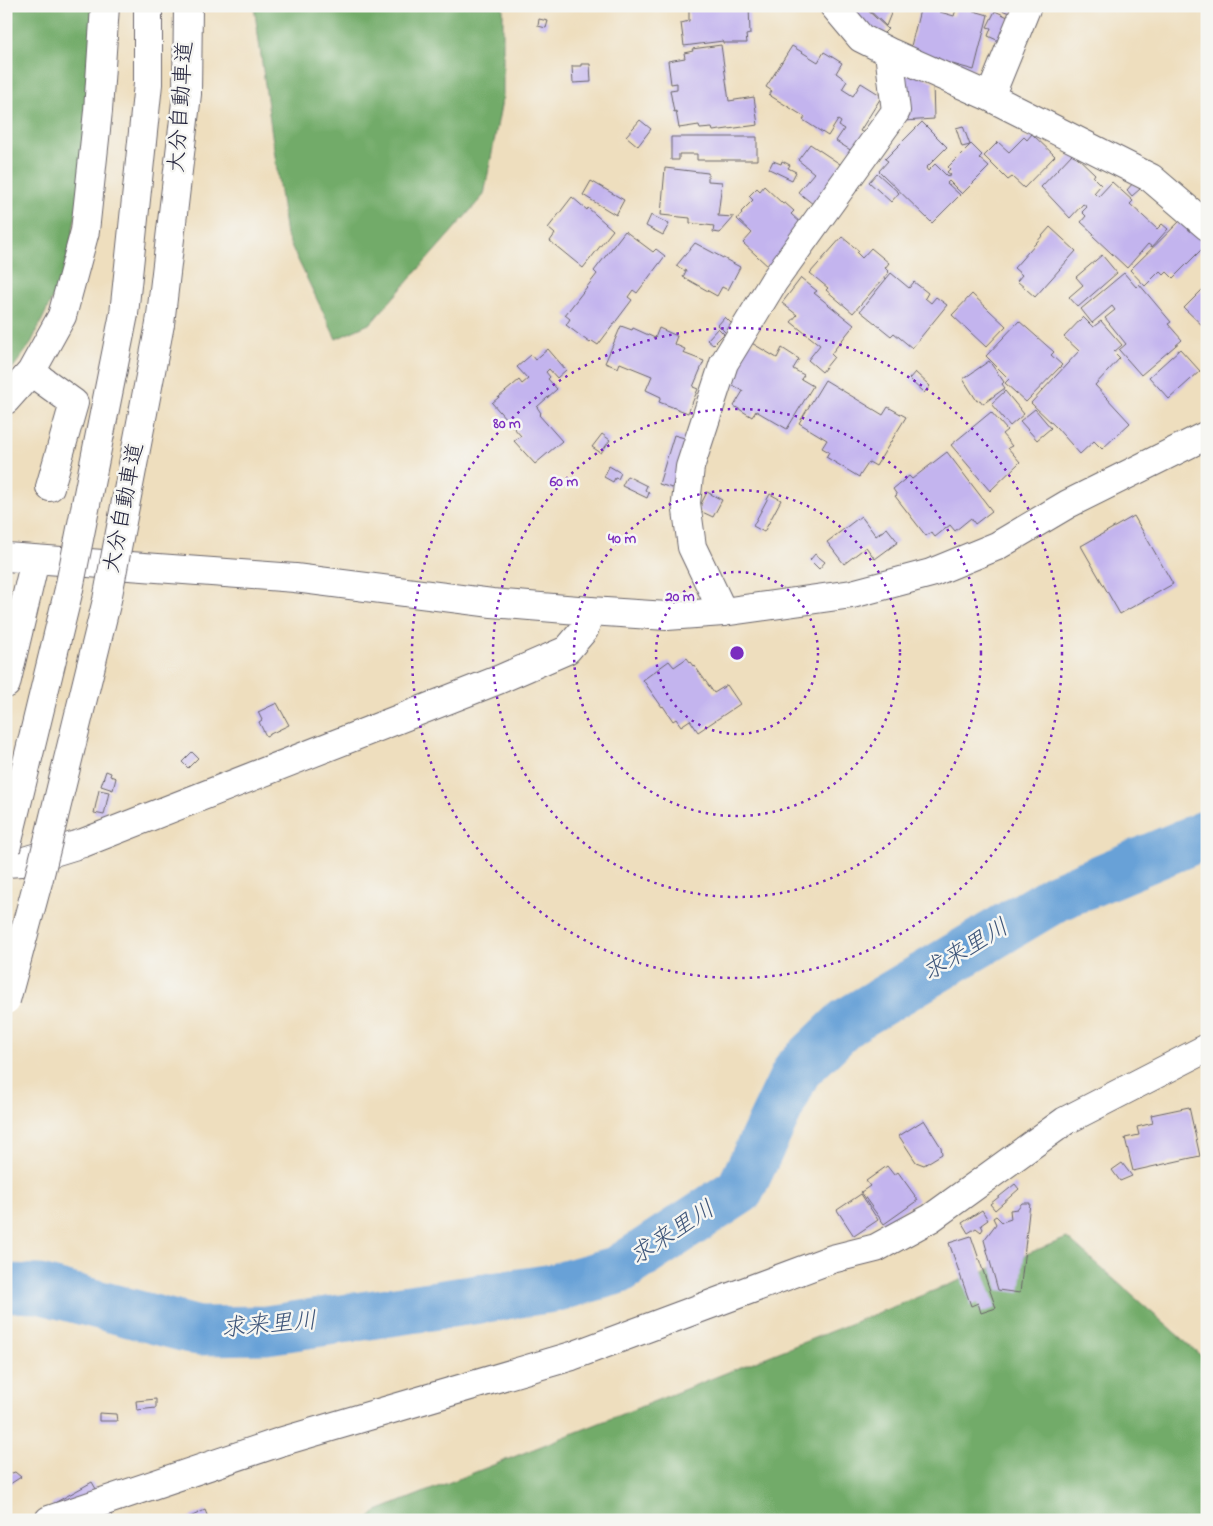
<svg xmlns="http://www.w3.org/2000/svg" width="1213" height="1526" viewBox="0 0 1213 1526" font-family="'Indie Flower','Klee One',sans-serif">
	<rect width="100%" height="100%" fill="#f6f6f2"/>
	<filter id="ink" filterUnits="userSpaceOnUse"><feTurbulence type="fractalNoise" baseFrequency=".02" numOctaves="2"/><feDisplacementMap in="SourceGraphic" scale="10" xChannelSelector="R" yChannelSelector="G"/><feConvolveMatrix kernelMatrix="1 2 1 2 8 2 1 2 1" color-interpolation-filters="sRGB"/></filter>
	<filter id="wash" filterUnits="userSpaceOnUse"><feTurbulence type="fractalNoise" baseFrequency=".0096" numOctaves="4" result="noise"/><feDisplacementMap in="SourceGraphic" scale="20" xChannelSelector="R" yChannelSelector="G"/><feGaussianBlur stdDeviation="1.12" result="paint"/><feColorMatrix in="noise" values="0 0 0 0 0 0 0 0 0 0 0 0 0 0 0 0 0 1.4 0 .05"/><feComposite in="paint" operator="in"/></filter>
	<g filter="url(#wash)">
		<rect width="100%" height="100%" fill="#eedebe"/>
		<path fill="#72ab69" stroke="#4a6652" d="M6 6H99L86 162 65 272 30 345 6 377Z
			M254 6H503V95L484 195 371 323 336 339 286 235Z
			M1067 1238 1207 1361V1501L1199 1520H368L377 1511Z"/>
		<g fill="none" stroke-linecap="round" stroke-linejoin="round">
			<path stroke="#67a1d7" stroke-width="49" d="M6 1288 39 1289 198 1331 266 1330 554 1288 618 1270 740 1190 797 1070 847 1022 1057 897 1207 834"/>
		</g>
		<g id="blocks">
			<path fill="#c3b4ee" d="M749 6 750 34 746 35 747 43H723V41L684 46 681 23 689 21V7Z
				M860 6H863L888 29 884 33 887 36 848 19Z
				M865 6H894L886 26Z
				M921 6H942L940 12 954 16 957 6 988 15 974 70 938 60 939 58 910 50Z
				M1000 6H1015L1012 14 999 9Z
				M995 11 1010 18 999 41 988 36 991 28 987 27Z
				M539 19 548 21 546 28 538 26Z
				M721 45 729 101 754 97 758 125 713 131 712 128 700 129 699 125 679 128 676 111 674 112 670 90 677 89V83L671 84 668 61 685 58 684 53 693 51 692 49Z
				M792 46 818 62 824 52 842 63 836 73 847 81 842 89 853 96 861 83 882 96 860 131 872 137 860 156 836 141 844 129 839 126 841 122 838 120 828 136 803 120 805 117 769 95 772 91 766 87Z
				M581 64H590L591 82 573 83 572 66H581Z
				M918 74 933 82 934 119 904 121 902 75Z
				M640 120 651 129 638 146 626 136Z
				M922 122 947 147 926 168 928 171 935 164 948 177 951 175 947 172 950 169 948 167 971 144 982 155 979 158 989 167 962 194 949 181 947 183 960 195 932 223 879 171 888 161 885 159Z
				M963 126 970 145 962 147 956 128Z
				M1032 134 1055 156 1024 188 1012 177 1008 180 984 156 998 142 1009 152 1024 137 1027 140Z
				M671 137H757V160H697V154H679V160H671Z
				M810 144 849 170 819 209 798 192 814 173 798 160Z
				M1073 153 1095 174 1093 177 1101 185 1094 193 1098 197 1112 182 1133 201 1130 204 1157 229 1162 224 1168 229 1152 247 1148 244 1127 268 1093 236 1094 234 1081 222 1086 216 1082 212 1087 207 1083 204 1070 218 1041 187Z
				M773 161 781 164 782 161 790 165 788 168 796 172 792 180 769 169Z
				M665 168 708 173V181L722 182 718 216 734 217 720 233 713 232 714 226 690 223V218L661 215Z
				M877 173 899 193 891 202 869 182Z
				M591 181 624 200 616 215 583 195Z
				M1133 183 1140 189 1132 196 1127 190Z
				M764 186 783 204 785 203 794 211 791 214 802 224 770 268 743 243 752 233 737 219 742 213 741 212 753 200 749 196 757 188 760 191Z
				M572 197 587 210 588 208 613 230 583 268 550 241 555 234 548 228Z
				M651 215 669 224 663 235 646 226Z
				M1184 217 1203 237 1201 239 1207 244 1173 278 1167 272 1164 275 1160 271 1145 286 1130 270Z
				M1050 227 1076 251 1035 297 1017 281 1022 275 1014 268Z
				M625 231 653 252 656 249 665 256 637 293 633 290 628 297 632 300 598 345 592 341 590 343 566 325 570 319 565 315 597 274 594 271Z
				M842 237 859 251 857 253 862 258 871 248 889 263 885 268 889 272 853 313 826 290 828 288 810 273Z
				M695 243 740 267 728 290 722 287 717 296 683 277 686 271 676 266Z
				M1102 255 1117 273 1078 307 1069 297 1083 285 1076 277Z
				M891 273 909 288 914 282 928 293 925 298 931 303 936 297 947 305 912 348 894 333 891 336 860 311Z
				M1124 273 1136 287 1139 284 1171 322 1168 324 1182 340 1141 375 1119 350 1126 344 1105 318 1115 310 1112 306 1092 323 1081 309Z
				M801 278 817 291 814 293 854 325 831 354 834 357 822 372 808 360 820 345 791 322 797 315 782 303Z
				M1207 285V330L1184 308Z
				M972 294 1006 326 986 347 952 315Z
				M725 317 733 325 726 333 718 325Z
				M1083 317 1093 327 1101 321 1122 345 1114 352 1120 358 1095 385 1130 423 1102 449 1094 441 1080 454 1056 427 1031 403 1079 351 1064 337Z
				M1019 321 1054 352 1051 355 1062 365 1026 402 1005 383 1009 379 986 356Z
				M621 326 632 330 633 328 655 338 659 328 677 336 674 344 685 349 683 353 704 361 693 387 698 389 688 413 659 402 661 397 646 390 652 376 620 363 618 368 605 363Z
				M718 328 724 334 713 345 707 340Z
				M750 342 777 358 782 348 799 359 793 369 804 375 801 379 813 386 787 429 756 411 752 417 734 406 743 391 723 379Z
				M548 349 566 370 557 378 549 369 546 372 550 377 548 379 557 389 537 407 541 413 539 415 562 441 535 464 514 441 521 436 492 403 519 380 522 384 528 379 517 367 531 355 535 360Z
				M1180 349 1200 371 1169 399 1149 377Z
				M989 361 1004 382 1002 384 1005 388 983 404 980 400 977 401 963 379Z
				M915 372 930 386 924 393 909 379Z
				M825 380 883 415 888 407 906 417 876 466 869 462 859 477 826 457 829 452 822 448 827 440 799 423Z
				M1005 391 1024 414 1010 426 991 404Z
				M1035 409 1051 428 1037 440 1020 421Z
				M991 412 1007 430 1002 434 1012 446 1008 448 1020 462 990 491 951 445Z
				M602 434 610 440 601 453 592 447Z
				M674 435 688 439 672 488 659 484Z
				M947 452 992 511 975 524 971 518 955 531 950 525 935 537 931 532 926 536 895 496 897 495 893 489 909 476 912 479Z
				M609 466 621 473 618 479 615 478 613 482 604 477Z
				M627 476 647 486 645 490 649 493 647 498 622 486Z
				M707 492 722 500 713 517 698 510Z
				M770 494 781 500 764 532 753 526Z
				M861 516 876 536 887 528 898 542 875 559 866 547 844 564 827 542Z
				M1134 516 1173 584 1120 614 1081 546Z
				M815 554 825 562 819 569 810 560Z
				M687 658 693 666 694 665 714 693 727 685 740 704 698 732 690 720 681 726 676 719 673 721 663 706 662 707 643 680 669 661 674 667Z
				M277 703 289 725 266 736 259 722 262 720 258 712Z
				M192 752 198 758 188 768 182 762Z
				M106 771 111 773 110 776 116 778 113 790 101 786Z
				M99 790 109 792 104 815 94 813Z
				M1189 1107 1200 1156 1133 1171 1125 1138 1139 1135 1137 1127 1153 1123 1151 1115Z
				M924 1120 941 1147 942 1154 924 1165 916 1162 899 1136Z
				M1122 1163 1132 1176 1120 1181 1112 1170Z
				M887 1166 894 1175 898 1172 918 1200 884 1224 861 1192 870 1186 866 1181Z
				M1015 1184 1019 1189 995 1210 990 1204Z
				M861 1194 878 1220 854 1236 837 1210Z
				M1022 1203H1030L1020 1293 998 1290 984 1240 996 1224 993 1218 996 1216 1002 1222 1011 1219 1010 1210 1017 1209Z
				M982 1210 988 1220 981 1225 983 1229 981 1232 976 1228 968 1233 962 1223Z
				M971 1236 996 1308 981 1313 978 1303 971 1306 949 1243Z
				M156 1399V1408L137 1410 136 1401Z
				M99 1413 116 1414 117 1421H99Z
				M15 1472 21 1477 10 1484 6 1475Z
				M92 1482 114 1520H70L51 1505Z
				M205 1510 209 1520H184Z"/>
		</g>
	</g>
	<g filter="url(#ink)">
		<use href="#blocks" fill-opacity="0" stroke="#696469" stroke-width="1"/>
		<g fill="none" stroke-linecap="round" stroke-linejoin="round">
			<g stroke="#696469" stroke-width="30">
				<path id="street" d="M834 6 861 38 889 52 990 97 1151 178 1207 226
					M990 97 1027 6
					M31 372 74 403 50 487
					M6 400 31 372 62 316 85 231 98 111 105 6
					M723 612 692 547 686 503 690 467 724 363 774 281 896 111 889 52
					M6 684 35 560
					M6 863 21 862 83 843 498 680 567 650 584 630 590 611
					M49 1520 280 1442 572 1356 832 1259 876 1248 931 1218 1065 1121 1207 1048"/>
			</g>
			<g stroke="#696469" stroke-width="30">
				<path id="secondary" d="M6 557 295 578 492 603 590 611 667 616 723 612 852 594 931 573 997 546 1068 504 1207 435"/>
			</g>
			<g stroke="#696469" stroke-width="30">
				<path id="highway" d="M124 314 148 84V6
					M160 324 187 94 188 6"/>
			</g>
			<use href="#street" stroke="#fff" stroke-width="28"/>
			<use href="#secondary" stroke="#fff" stroke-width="28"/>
			<use href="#highway" stroke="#fff" stroke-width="28"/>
			<g stroke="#696469" stroke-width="30" stroke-linecap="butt">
				<path id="highway-bridge" d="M6 849 69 589 124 314
					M6 1000 39 878 107 600 160 324"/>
			</g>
			<use href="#highway-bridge" stroke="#fff" stroke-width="28"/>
		</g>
	</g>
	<g fill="none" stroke="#7b2cbf" stroke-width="2.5" stroke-dasharray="2.5 5">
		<circle cx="737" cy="653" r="81"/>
		<circle cx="737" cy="653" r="163"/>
		<circle cx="737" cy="653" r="244"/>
		<circle cx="737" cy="653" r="325"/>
	</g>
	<g text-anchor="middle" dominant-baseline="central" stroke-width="5" stroke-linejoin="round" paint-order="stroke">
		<g font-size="22" fill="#22223b" stroke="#f6f6f2">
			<text transform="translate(182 107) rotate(-86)">大分自動車道</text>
			<text transform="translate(125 508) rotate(-79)">大分自動車道</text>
		</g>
		<g font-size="24" font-style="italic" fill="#3e5579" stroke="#f6f6f2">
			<text transform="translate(966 951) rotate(-31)">求来里川</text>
			<text transform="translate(673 1234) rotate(-33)">求来里川</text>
			<text transform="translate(269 1326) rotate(-5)">求来里川</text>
		</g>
	</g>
	<circle cx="737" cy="653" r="8" fill="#7b2cbf" stroke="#f6f6f2" stroke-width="2.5"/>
	<g font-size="15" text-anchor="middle" font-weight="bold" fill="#7b2cbf" stroke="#f6f6f2" stroke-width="5" stroke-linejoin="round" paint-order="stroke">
		<text x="507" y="428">80 m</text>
		<text x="564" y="486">60 m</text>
		<text x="622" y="543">40 m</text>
		<text x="680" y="601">20 m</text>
	</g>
	<rect width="1213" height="1526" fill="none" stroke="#f6f6f2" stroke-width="25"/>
</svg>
